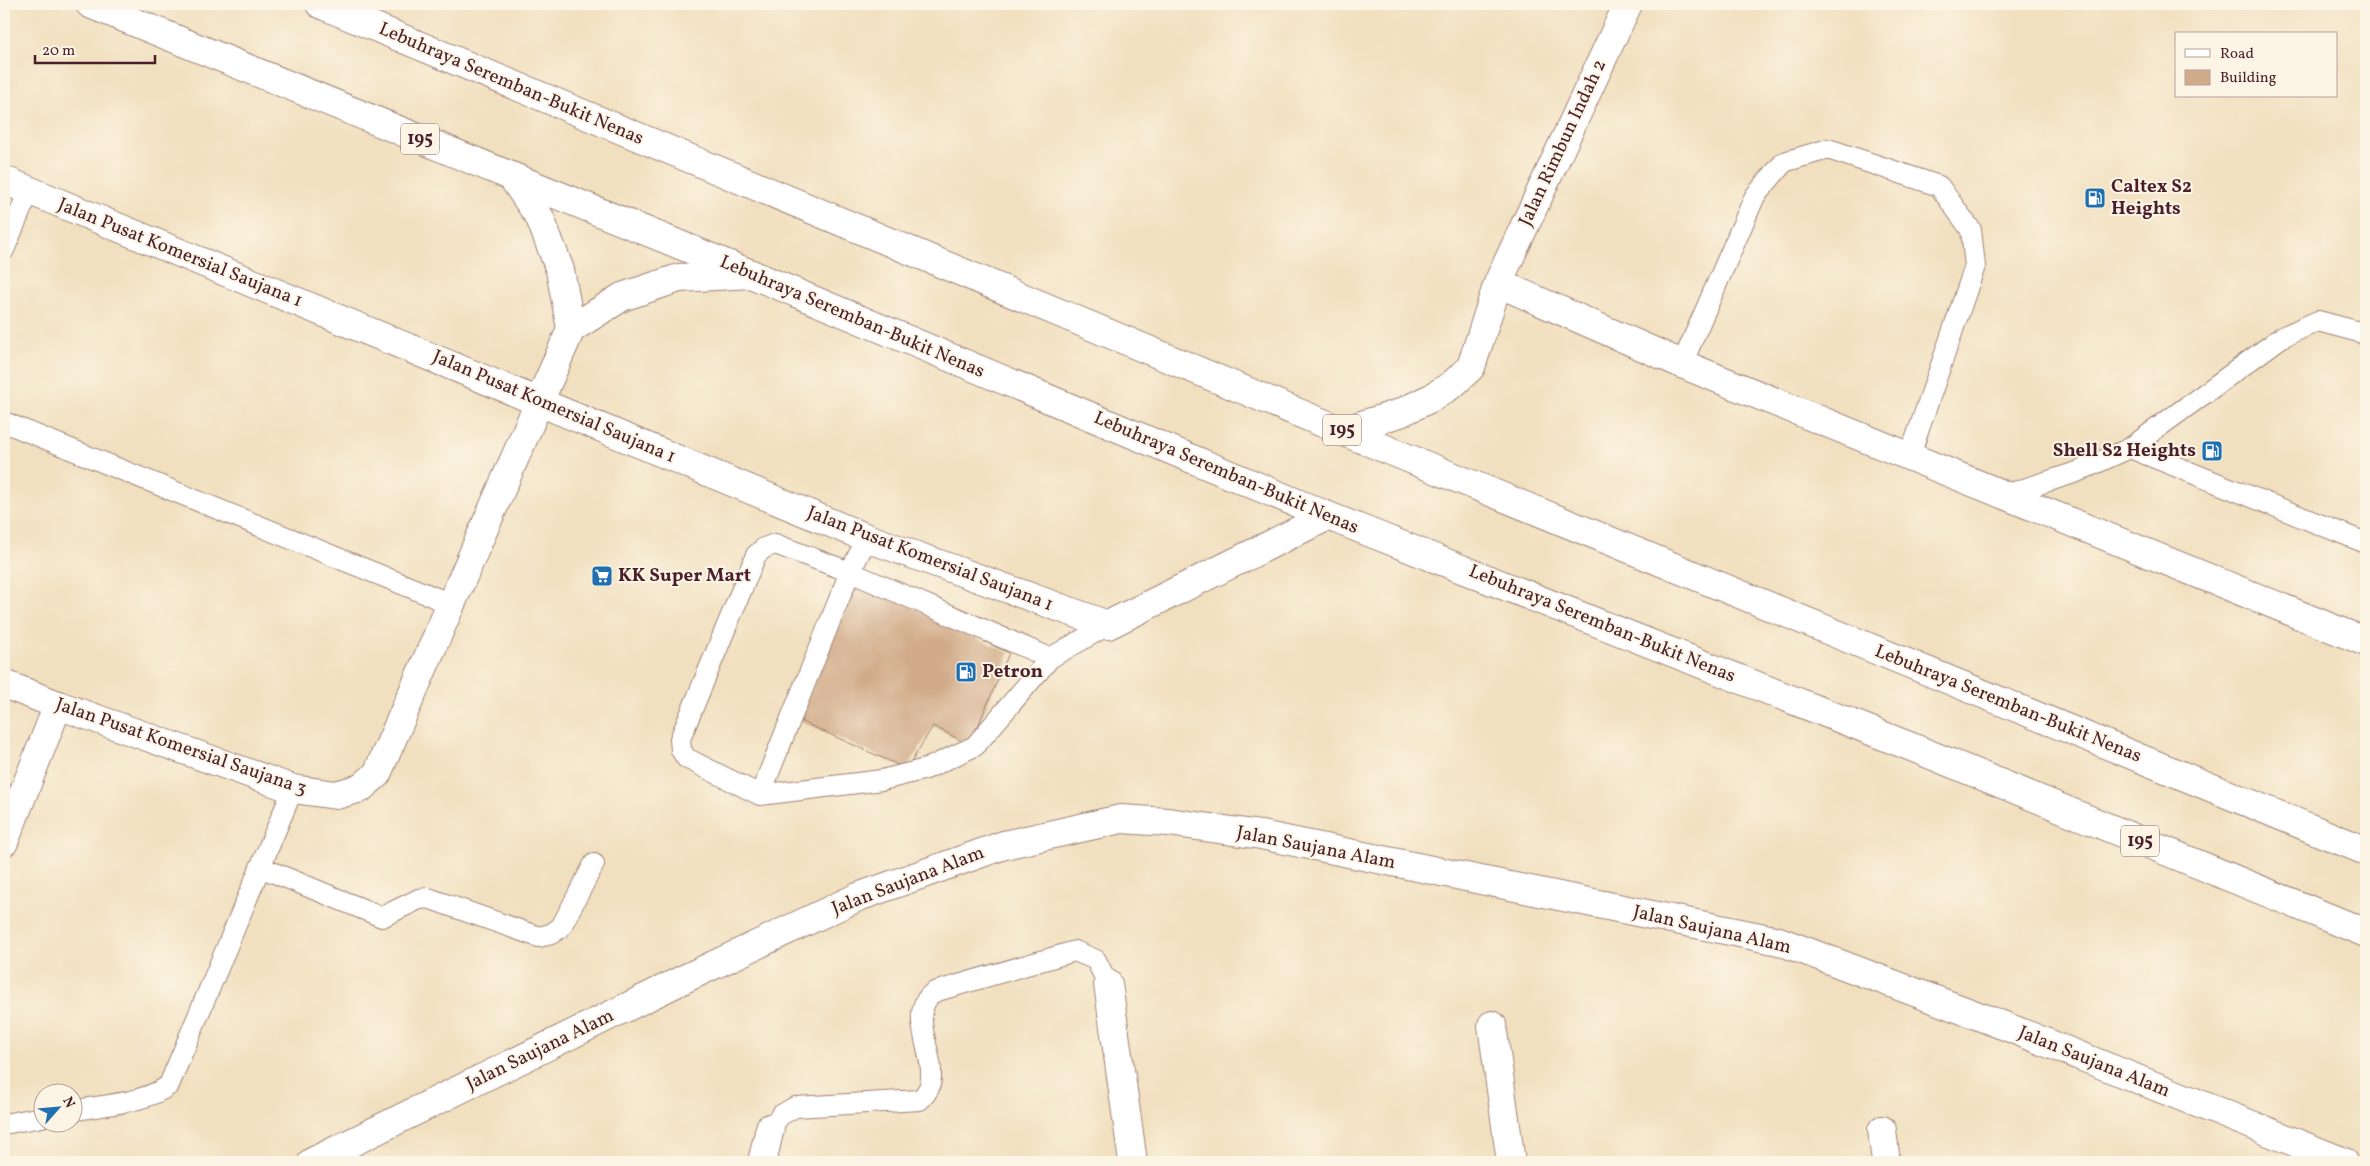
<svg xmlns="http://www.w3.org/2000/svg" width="2370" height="1166" viewBox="0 0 2370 1166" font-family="Vollkorn,serif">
	<rect width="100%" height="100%" fill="#fcf5e5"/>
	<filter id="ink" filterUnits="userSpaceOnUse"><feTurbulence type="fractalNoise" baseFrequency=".02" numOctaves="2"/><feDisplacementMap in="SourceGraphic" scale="10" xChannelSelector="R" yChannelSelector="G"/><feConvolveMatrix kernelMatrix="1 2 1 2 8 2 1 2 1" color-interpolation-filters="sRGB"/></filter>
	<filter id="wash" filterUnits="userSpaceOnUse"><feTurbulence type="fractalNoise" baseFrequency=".0096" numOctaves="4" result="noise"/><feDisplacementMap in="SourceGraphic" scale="20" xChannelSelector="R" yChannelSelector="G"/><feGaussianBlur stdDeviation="1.12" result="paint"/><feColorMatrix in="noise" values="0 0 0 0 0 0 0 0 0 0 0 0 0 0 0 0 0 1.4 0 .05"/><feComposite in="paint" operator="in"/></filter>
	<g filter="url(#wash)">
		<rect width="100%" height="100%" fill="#f1e0bf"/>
		<g id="blocks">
			<path fill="#d2ac8a" d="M858 581 1009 653 970 745 933 726 907 769 798 720Z"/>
		</g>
	</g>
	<g filter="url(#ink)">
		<use href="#blocks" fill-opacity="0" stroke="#9e8075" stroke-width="1"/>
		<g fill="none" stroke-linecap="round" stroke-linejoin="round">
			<g stroke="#9e8075" stroke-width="22">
				<path id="lane" d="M4 250 29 191
					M1682 364 1755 196 1784 162 1828 149 1939 186 1971 230 1975 266 1909 458
					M4 422 451 604
					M2130 448 2366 543
					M2005 495 2077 472 2130 448 2282 337 2318 321 2363 333 2366 336
					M1050 658 850 572 775 544 764 548 756 555 680 739 681 750 686 758 760 795 882 780 926 769 975 746 1050 658 1108 625
					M760 795 850 572 867 538
					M260 867 382 917 419 899 428 898 539 937 551 934 561 927 594 864
					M72 1111C101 1105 146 1103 169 1085L293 789
					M4 1124 42 1117
					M770 1128 781 1115 795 1107 920 1100C923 1097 927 1092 929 1088 940 1058 904 1014 934 992L1075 951 1096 960 1108 984"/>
			</g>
			<g stroke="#9e8075" stroke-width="30">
				<path id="street" d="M4 180 867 538 1108 625 1328 516
					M1498 283 1682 364 2366 642
					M571 329 622 297 679 278 751 274
					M1342 431 1400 413 1433 397 1453 384 1471 367 1498 283 1628 4
					M4 684 58 705 293 789 336 795 361 788 377 774 571 329 560 270 540 218 512 177
					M4 842 58 705
					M1108 984 1133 1162
					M1492 1025 1511 1162
					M1882 1130 1886 1162
					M312 1162 684 979 858 897 1004 845 1121 819 1168 822 1261 835 1779 941 2005 1026 2344 1162
					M762 1162 770 1128"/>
			</g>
			<g stroke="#9e8075" stroke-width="30">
				<path id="highway" d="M90 4 751 274 1328 516 1914 748 2366 933
					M320 4 1342 431 2366 851"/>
			</g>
			<use href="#lane" stroke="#fff" stroke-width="20"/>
			<use href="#street" stroke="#fff" stroke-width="28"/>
			<use href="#highway" stroke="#fff" stroke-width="28"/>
		</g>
	</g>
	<defs>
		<g id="fuel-square" transform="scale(1.125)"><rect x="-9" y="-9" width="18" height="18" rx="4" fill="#1f6fb2" stroke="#fcf5e5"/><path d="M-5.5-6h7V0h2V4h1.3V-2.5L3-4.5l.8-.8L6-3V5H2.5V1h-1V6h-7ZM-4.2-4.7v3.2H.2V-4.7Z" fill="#fff"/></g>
		<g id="supermarket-square" transform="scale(1.125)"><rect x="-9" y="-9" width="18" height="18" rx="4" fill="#1f6fb2" stroke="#fcf5e5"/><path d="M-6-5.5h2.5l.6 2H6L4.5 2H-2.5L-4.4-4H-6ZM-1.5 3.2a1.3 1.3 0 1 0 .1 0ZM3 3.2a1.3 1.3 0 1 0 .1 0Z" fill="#fff"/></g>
	</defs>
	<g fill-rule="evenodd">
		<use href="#fuel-square" x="2095" y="198"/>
		<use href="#fuel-square" x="2212" y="451"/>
		<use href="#supermarket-square" x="602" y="576"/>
		<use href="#fuel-square" x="966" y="672"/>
	</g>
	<g text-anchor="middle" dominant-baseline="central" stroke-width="4" stroke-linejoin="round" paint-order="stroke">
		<g fill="#fcf5e5" stroke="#7f5f63" stroke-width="1">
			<rect x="401" y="123.5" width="38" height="31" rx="4"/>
			<rect x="1323" y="414.5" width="38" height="31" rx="4"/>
			<rect x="2121" y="825.5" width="38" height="31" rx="4"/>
		</g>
		<g font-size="18" font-weight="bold" fill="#4a1f2b">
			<text x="420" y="139">195</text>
			<text x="1342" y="430">195</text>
			<text x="2140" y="841">195</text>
		</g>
		<g font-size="19" fill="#4a1f2b" stroke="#fcf5e5">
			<text transform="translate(511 84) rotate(23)">Lebuhraya Seremban-Bukit Nenas</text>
			<text transform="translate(1563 143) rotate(-65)">Jalan Rimbun Indah 2</text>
			<text transform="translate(180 253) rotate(22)">Jalan Pusat Komersial Saujana 1</text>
			<text transform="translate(852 317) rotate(23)">Lebuhraya Seremban-Bukit Nenas</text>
			<text transform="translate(554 407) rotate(23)">Jalan Pusat Komersial Saujana 1</text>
			<text transform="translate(1226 473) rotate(23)">Lebuhraya Seremban-Bukit Nenas</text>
			<text transform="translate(930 559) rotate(21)">Jalan Pusat Komersial Saujana 1</text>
			<text transform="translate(1602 624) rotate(22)">Lebuhraya Seremban-Bukit Nenas</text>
			<text transform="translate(2008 704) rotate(22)">Lebuhraya Seremban-Bukit Nenas</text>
			<text transform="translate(181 747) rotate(19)">Jalan Pusat Komersial Saujana 3</text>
			<text transform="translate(1316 848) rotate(11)">Jalan Saujana Alam</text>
			<text transform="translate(908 881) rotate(-21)">Jalan Saujana Alam</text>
			<text transform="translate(1712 930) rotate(13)">Jalan Saujana Alam</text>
			<text transform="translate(540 1050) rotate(-26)">Jalan Saujana Alam</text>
			<text transform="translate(2094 1062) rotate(22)">Jalan Saujana Alam</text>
		</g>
		<g font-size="19" font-weight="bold" fill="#4a1f2b" stroke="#fcf5e5" text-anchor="start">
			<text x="2111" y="187">Caltex S2<tspan x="2111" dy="22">Heights</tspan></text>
			<text x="2196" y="451" text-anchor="end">Shell S2 Heights</text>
			<text x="618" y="576">KK Super Mart</text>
			<text x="982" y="672">Petron</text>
		</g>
	</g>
	<rect width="2370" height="1166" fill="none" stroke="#fcf5e5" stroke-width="20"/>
	<rect x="2175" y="32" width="162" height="65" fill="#fcf5e5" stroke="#b59f9b"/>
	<rect x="2185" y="49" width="25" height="8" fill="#ffffff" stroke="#b59f9b"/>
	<text x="2220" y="58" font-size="15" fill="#4a1f2b">Road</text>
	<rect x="2185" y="70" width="25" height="15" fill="#d2ac8a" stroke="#b59f9b"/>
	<text x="2220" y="82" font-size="15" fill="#4a1f2b">Building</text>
	<g transform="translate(58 1108) rotate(63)"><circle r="24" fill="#fcf5e5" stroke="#b59f9b"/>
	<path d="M0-4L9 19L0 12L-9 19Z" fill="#1f6fb2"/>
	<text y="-8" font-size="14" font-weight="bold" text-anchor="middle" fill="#4a1f2b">N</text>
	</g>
	<path d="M35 55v8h120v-8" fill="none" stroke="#4a1f2b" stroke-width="2.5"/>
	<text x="42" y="55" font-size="15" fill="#4a1f2b" stroke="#fcf5e5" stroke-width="4" paint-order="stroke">20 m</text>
</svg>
